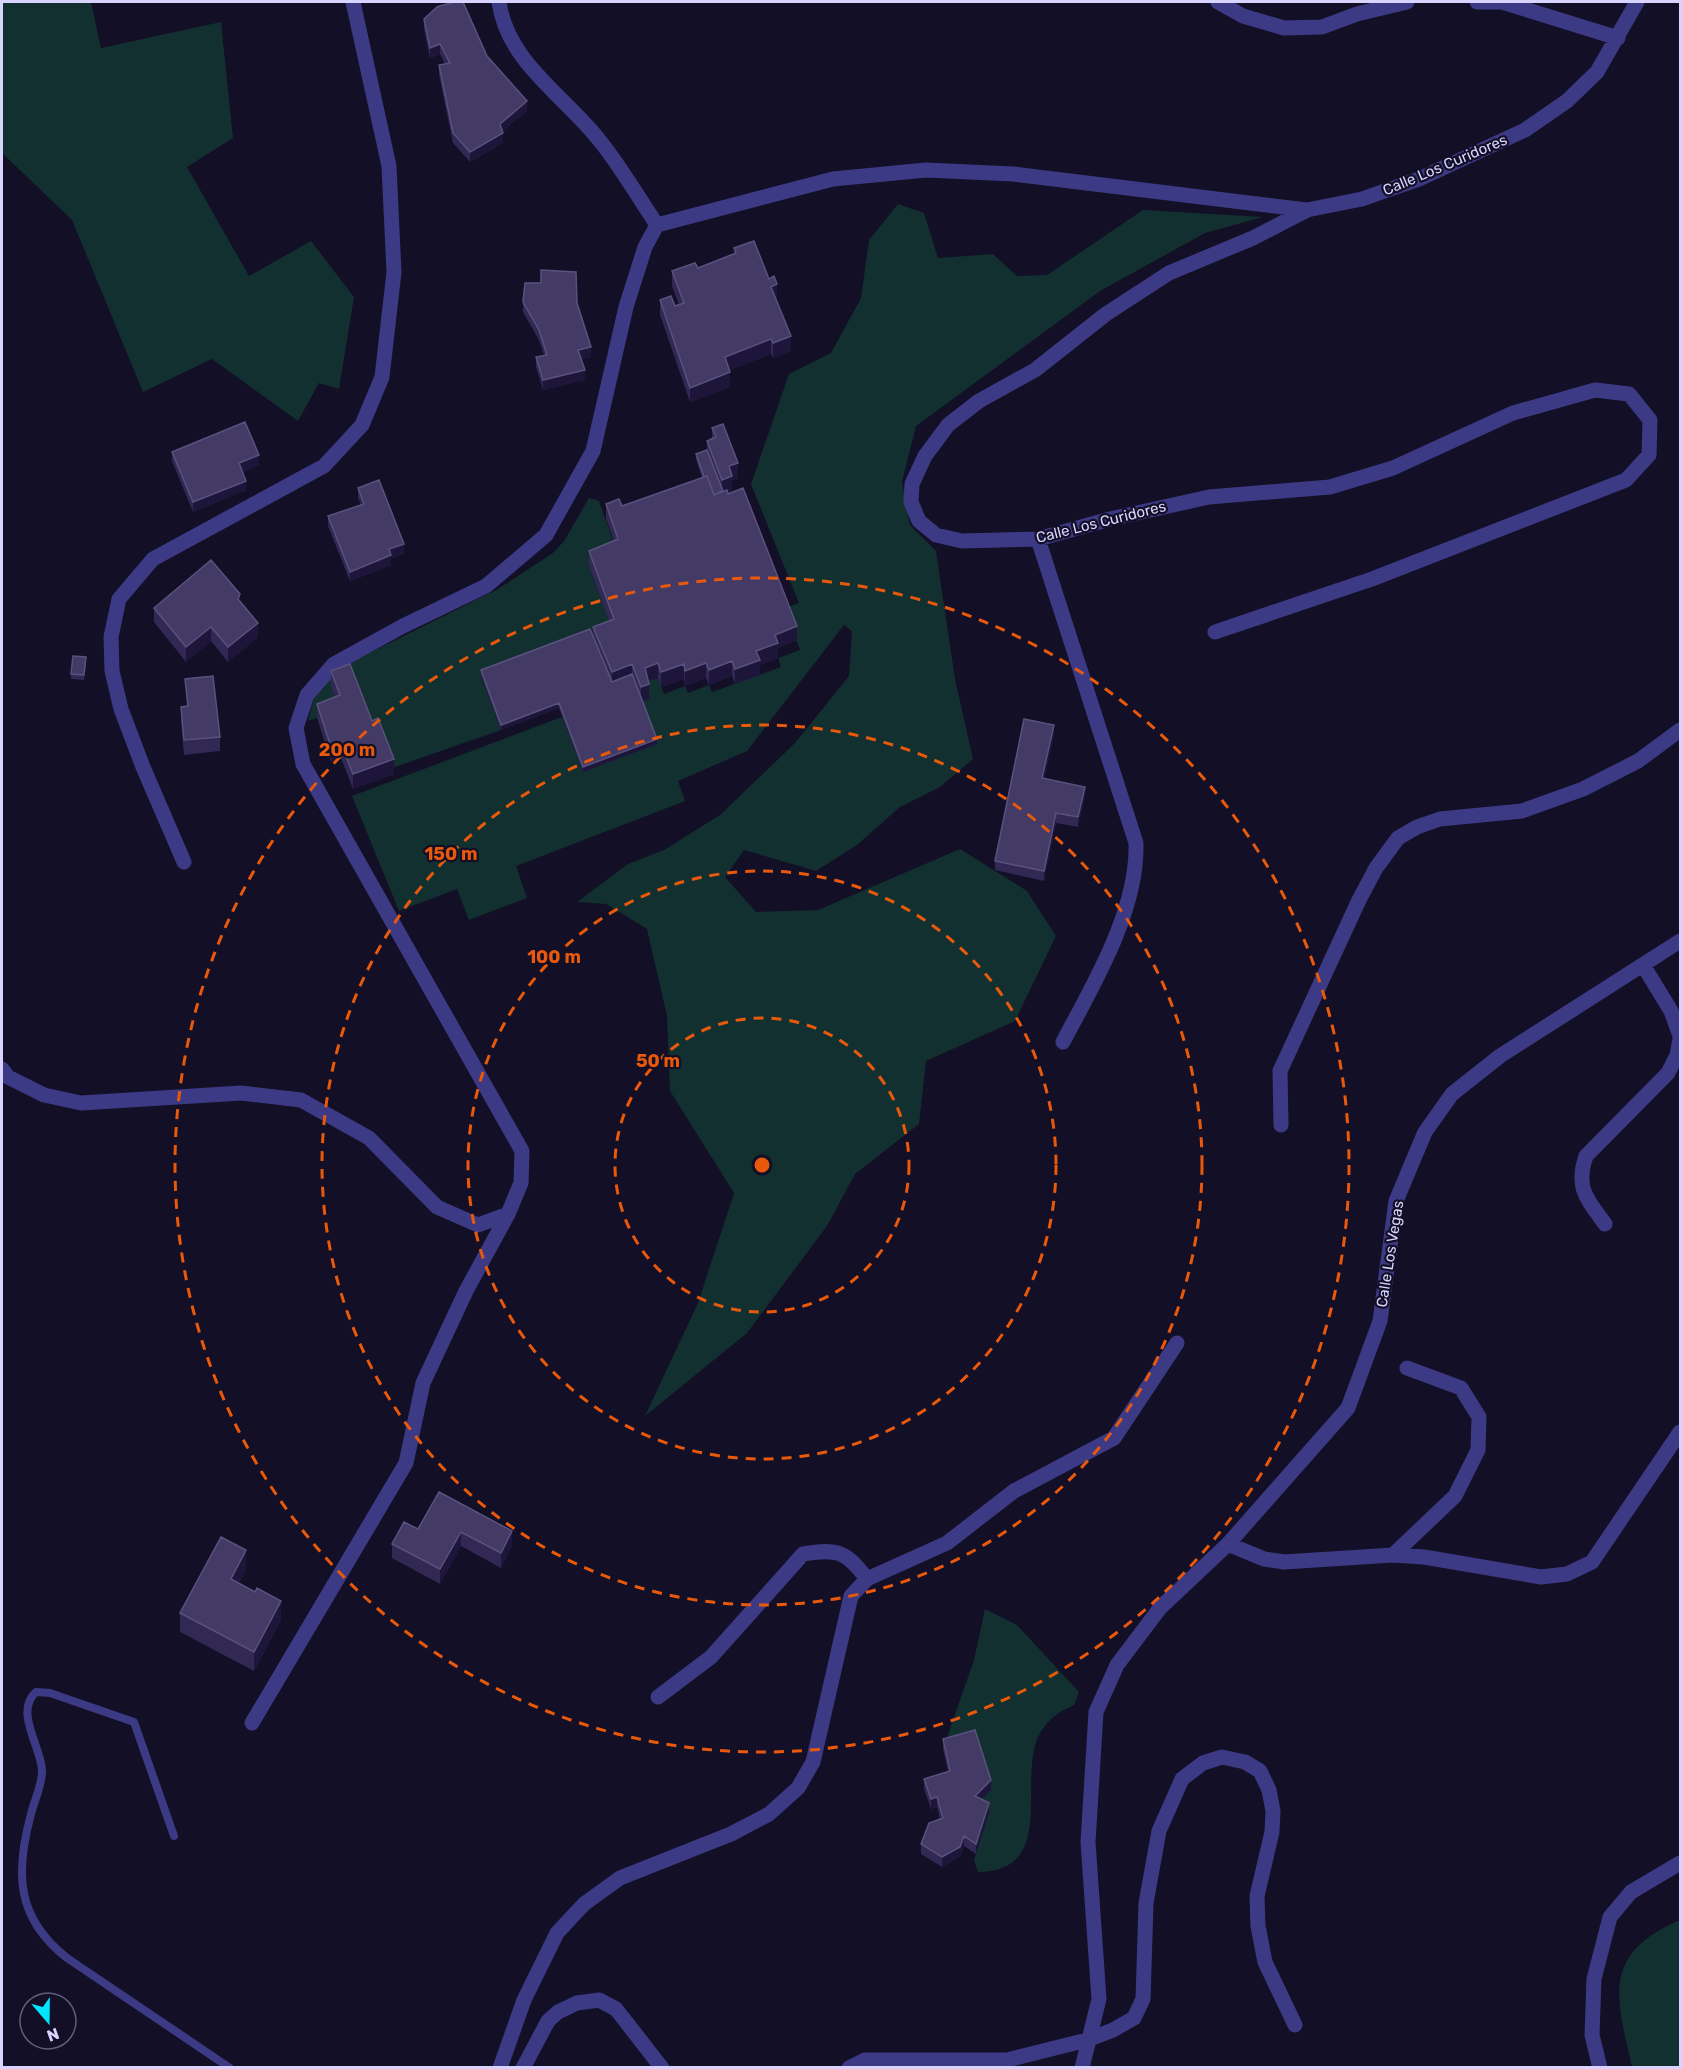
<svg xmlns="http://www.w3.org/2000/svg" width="1682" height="2069" viewBox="0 0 1682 2069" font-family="Rubik,sans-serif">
	<rect width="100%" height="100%" fill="#130f26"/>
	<path fill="#12302f" d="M2 2H91L101 48 221 22 233 138 187 167 249 276 311 241 354 297 339 389 319 383 298 421 212 359 143 392 72 220 2 153Z
		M898 204 924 213 938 258 993 254 1017 276 1047 275 1143 210 1263 217 1205 233 1100 291 916 426 902 482 910 525 936 551 955 679 973 759 940 787 900 807 857 845 816 871 744 850 725 877 756 912 818 910 960 849 1027 891 1056 936 1015 1021 926 1061 919 1124 855 1174 827 1226 747 1333 645 1416 698 1303 734 1193 670 1091 667 1016 647 929 606 904 577 902 628 864 664 850 720 815 795 743 849 676 852 631 844 625 747 751 678 781 685 801 516 866 527 898 469 920 457 889 399 911 352 796 562 717 583 772 641 702 645 682 658 678 664 694 685 686 688 693 709 685 712 692 781 667 778 658 800 650 784 609 799 603 751 484 789 374 831 353 861 298 869 240Z
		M589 498 599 501 618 554 589 566 614 634 481 676 501 730 392 768 340 710 308 721 319 678 498 589 553 553 564 541Z
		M985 1609 1017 1625 1079 1692 1074 1705C1061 1711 1050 1717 1042 1730 1013 1772 1062 1871 978 1872L974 1860 989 1813 975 1806V1740L943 1749 974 1660Z
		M1680 1920V2067H1632C1616 1997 1601 1954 1680 1920Z"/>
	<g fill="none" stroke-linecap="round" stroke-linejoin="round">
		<path stroke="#3d3a85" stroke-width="8" d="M174 1836 134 1722 50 1693 36 1692C14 1711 41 1747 42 1770 43 1783 34 1801 31 1814 15 1873 16 1918 67 1958L230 2068"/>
		<path stroke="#3d3a85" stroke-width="15" d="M499 2C507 62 565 96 600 141 621 167 638 197 657 225
			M1218 2 1243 16 1284 28 1322 27 1357 14 1407 2
			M1477 2H1502L1618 38
			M1038 539 1136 843C1138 911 1093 985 1063 1042
			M1215 632 1372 579 1626 480 1649 455 1650 420 1629 394 1595 390 1513 413 1393 468 1330 487 1209 497 1110 519 1038 539 962 541 936 535 919 521 911 502 912 484 925 456 948 425 979 401 1035 370 1106 314 1169 273 1253 238 1307 210 1362 199 1419 179 1525 130 1567 101 1597 72 1637 2
			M184 862 143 767 121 709 112 671 111 637 119 599 153 559 324 466 362 425 382 377 394 272 389 166 353 2
			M1643 965 1671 1011 1680 1036
			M2 1069 8 1077 44 1095 81 1103 241 1093 301 1100 369 1138 437 1207 478 1225 508 1214
			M1281 1125 1280 1071 1359 900 1376 868 1398 838 1417 827 1440 819 1522 811 1583 789 1638 761 1680 730
			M1605 1224C1587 1199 1575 1188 1586 1156L1668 1073 1677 1055 1680 1039
			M1228 1544 1264 1559 1284 1562 1393 1555 1424 1557 1541 1577 1567 1574 1592 1562 1680 1432
			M1393 1555 1455 1496 1478 1450 1479 1417 1461 1388 1407 1368
			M658 1697 711 1657 803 1554C837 1548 846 1551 867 1579
			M252 1723 406 1463 423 1383 466 1291 508 1214 521 1183 522 1151 303 764 296 728 307 695 334 664 403 626 486 586 546 535 593 451 626 307 645 247 657 225 833 179 926 170 1013 174 1307 210
			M500 2068 524 2000 557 1933 584 1904 620 1878 731 1834 769 1814 798 1788 813 1762 851 1596 867 1579 947 1543 1014 1491 1114 1438 1177 1343
			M523 2068 548 2021 558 2012 577 2003 599 2000 616 2009 662 2068
			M849 2068 865 2060H1007L1087 2040 1113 2030 1134 2018 1143 1999 1146 1903 1159 1831 1182 1779 1203 1763 1222 1757 1245 1762 1260 1771 1269 1790 1273 1811 1272 1832 1257 1896 1258 1926 1265 1962 1295 2025
			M1082 2068 1099 1999 1088 1842 1096 1712 1117 1665 1160 1608 1228 1544 1348 1408 1380 1321 1396 1201 1425 1132 1452 1094 1500 1056 1680 941
			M1600 2068 1592 2035 1594 1979 1610 1917 1631 1892 1680 1863"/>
	</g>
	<path fill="#312854" d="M424 19 487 56 527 111 502 131 503 143 470 162 453 143 439 75V65L445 64 440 54 430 58 424 29Z
		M734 248 777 298 776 299 791 351 773 358 771 354 730 370V387L690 402 660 315V300L675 306 679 305 672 286V271L698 268 734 254Z
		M523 302 577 303 591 357 581 359 585 380 543 390 536 367V357L544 355 539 340 523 312Z
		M712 428 738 478 732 480V491L728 493 797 640 778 648V658L760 665V675L735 684 732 676 709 685 706 678 685 686 684 679 661 687 658 678 649 681V699L643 702 657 744 583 772 559 708 501 730 481 675V670L593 637V627L609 621 589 566V551L614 541 606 519V504L622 506 702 478 696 459V454L707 450V441L712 439Z
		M172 452 259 465 243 472 246 490 193 512 172 461Z
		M358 488 404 554 391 558V565L350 581 328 526V516L361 505 358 498Z
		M240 601 258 637 228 662 211 641 186 662 154 622V608Z
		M86 662 84 680 71 679V674Z
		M331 671 394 774 353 789 341 758 331 762 317 718V704L335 697 331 686Z
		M185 679 220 737V751L184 755 181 722V707L187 706Z
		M1054 735 1044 779 1085 797 1078 827 1056 823 1044 881 995 870V861Z
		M439 1492 512 1546 501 1568 461 1546 440 1584 392 1558V1544L418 1529Z
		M246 1570 239 1583 255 1592 281 1620 254 1671 180 1632V1613Z
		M943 1739 991 1790 981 1799 989 1813 976 1854 964 1846 960 1856 942 1867 921 1854V1844L940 1819 937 1807 931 1809 924 1789V1779L948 1771 943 1749Z"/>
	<path fill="#1d163a" d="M440 44V54L430 58V48Z
		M527 101V111L500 134V124Z
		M503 133V143L470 162V152Z
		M777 284V298L771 302V287Z
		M791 336V351L773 358V343Z
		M771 339V354L725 372V357Z
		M591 347V357L578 360V350Z
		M585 370V380L543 390V380Z
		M730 372V387L690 402V388Z
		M259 455V465L239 473V463Z
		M738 463V478L732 480V491L722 495V480L729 466Z
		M246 481V490L193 512V502Z
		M404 544V554L391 558V565L350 581V572L389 549Z
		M258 623V637L228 662V647Z
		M797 626V640L778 648V658L760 665V675L735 684V669L775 635Z
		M211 627V641L186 662V647Z
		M732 661V676L709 685V670Z
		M658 663V678L645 682V668Z
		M706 663V678L685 686V671Z
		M632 664V679L612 687V672Z
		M684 664V679L661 687V672Z
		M649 684V699L641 702V687Z
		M559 703V708L501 730V725Z
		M1054 725V735L1042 788V778Z
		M657 739V744L583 772V767Z
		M341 744V758L331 762V747Z
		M394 759V774L353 789V774Z
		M1085 787V797L1078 827V817Z
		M1056 813V823L1044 881V871Z
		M512 1531V1546L501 1568V1553Z
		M461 1532V1546L440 1584V1569Z
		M246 1550V1570L231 1599V1579Z
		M281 1601V1620L254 1671V1652Z
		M991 1780V1790L975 1806V1796Z
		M937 1797V1807L931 1809V1799Z
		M989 1803V1813L976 1854V1844Z
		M964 1836V1846L960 1856 942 1867V1857Z"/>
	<path fill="#433a66" stroke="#5a527e" stroke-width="1.5" d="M454 2H463L487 56 527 101 500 124 503 133 470 152 453 133 439 65 450 63 440 44 430 48 424 19 437 7Z
		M754 241 769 279 774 276 777 284 771 287 791 336 773 343 771 339 725 357 730 372 690 388 660 300 671 296 675 306 684 303 672 271 695 263 698 268 736 253 734 248Z
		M541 270 576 272 577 303 591 347 578 350 585 370 543 380 536 357 547 355 539 330 523 302 525 283H541Z
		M245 422 259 455 239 463 246 481 193 502 172 452Z
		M723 424 738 463 729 466 732 476 722 480 707 441 716 437 712 428Z
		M707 450 723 491 714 495 707 476 704 477 696 454Z
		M707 476 714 495 727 490 728 494 743 488 797 626 775 635 778 643 756 651 760 660 735 669 732 661 709 670 706 663 685 671 684 664 661 672 658 663 645 668 649 684 641 687 632 664 612 672 593 627 614 619 589 551 618 539 606 504 619 499 622 506Z
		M379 480 404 544 389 549 391 555 350 572 328 516 364 504 358 488Z
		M211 560 240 594 238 599 258 623 228 647 211 627 186 647 154 608Z
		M590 629 612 682 632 674 657 739 583 767 559 703 501 725 481 670Z
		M73 656 86 657 84 675 71 674Z
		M350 664 372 721 378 718 394 759 353 774 341 744 331 747 317 704 340 695 331 671Z
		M213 676 220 737 184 740 181 707 188 706 185 679Z
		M1024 719 1054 725 1042 778 1085 787 1078 817 1056 813 1044 871 995 861Z
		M439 1492 512 1531 501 1553 461 1532 440 1569 392 1544 404 1522 418 1529Z
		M221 1537 246 1550 231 1579 255 1592 257 1588 281 1601 254 1652 180 1613Z
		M975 1730 991 1780 975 1796 989 1803 976 1844 964 1836 960 1847 942 1857 921 1844 929 1823 943 1818 937 1797 931 1799 924 1779 950 1771 943 1739Z"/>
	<g fill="none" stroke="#e8590c" stroke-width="3" stroke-dasharray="10 8">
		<circle cx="762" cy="1165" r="147"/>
		<circle cx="762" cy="1165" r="294"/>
		<circle cx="762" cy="1165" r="440"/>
		<circle cx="762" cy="1165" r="587"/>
	</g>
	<g text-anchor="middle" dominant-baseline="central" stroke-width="4.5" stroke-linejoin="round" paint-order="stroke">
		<g font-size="15" fill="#d9d4ff" stroke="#130f26">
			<text transform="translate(1445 165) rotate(-23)">Calle Los Curidores</text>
			<text transform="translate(1101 522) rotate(-14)">Calle Los Curidores</text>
			<text transform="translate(1390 1254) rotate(-81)">Calle Los Vegas</text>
		</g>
	</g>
	<circle cx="762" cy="1165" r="9" fill="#e8590c" stroke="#130f26" stroke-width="3"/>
	<g font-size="18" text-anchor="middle" font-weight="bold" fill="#e8590c" stroke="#130f26" stroke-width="4.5" stroke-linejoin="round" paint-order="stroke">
		<text x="347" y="756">200 m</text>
		<text x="451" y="860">150 m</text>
		<text x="554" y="963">100 m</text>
		<text x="658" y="1067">50 m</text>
	</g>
	<rect width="1682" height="2069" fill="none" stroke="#d9d4ff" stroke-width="6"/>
	<g transform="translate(48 2021) rotate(160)"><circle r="28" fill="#130f26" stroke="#625e7d" stroke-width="1.5"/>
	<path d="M0-4.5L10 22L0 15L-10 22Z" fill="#00e5ff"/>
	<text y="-9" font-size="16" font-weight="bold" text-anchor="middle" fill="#d9d4ff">N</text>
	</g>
</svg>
